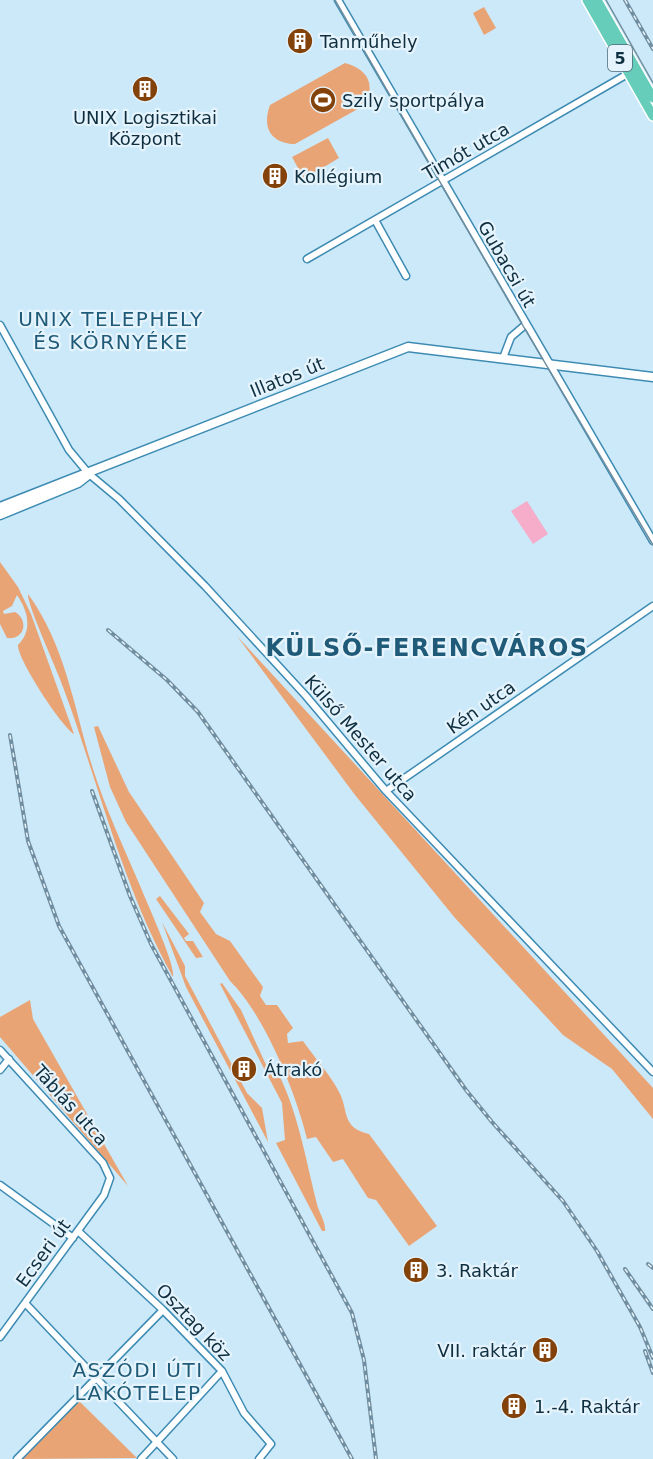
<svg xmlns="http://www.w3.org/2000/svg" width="653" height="1459" viewBox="0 0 653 1459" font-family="'DejaVu Sans',sans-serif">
	<rect width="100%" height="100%" fill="#cce9fa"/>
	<path fill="#e9a476" d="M484 7 496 28 484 35 473 13Z
		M345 63C367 69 376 83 365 105L295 144C270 143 262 127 270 105Z
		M328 138 339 158 304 179 292 157Z
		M0 562 18 587 31 614 74 734C62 727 17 659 18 645 33 630 28 611 17 595L12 606 3 611 4 614 15 612C29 620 25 640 7 638L0 624Z
		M28 594C66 646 74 709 93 769 106 810 124 848 141 888 147 903 176 966 173 977 122 886 99 784 63 687 57 669 27 605 28 594Z
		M237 636 653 1088V1119L612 1069 563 1035 455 918 355 795Z
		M98 726 129 792 204 903 200 912 216 934 230 941 263 987 260 996 266 1005H277L293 1028 287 1034 288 1043 303 1041C314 1057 334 1079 341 1096 348 1113 343 1128 369 1134L437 1226 409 1246 376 1200 368 1198 343 1159 333 1162 316 1137 307 1139C296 1093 264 1014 230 981L126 822 110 787 94 727Z
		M160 896 189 934 184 938 186 941H193L203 957 196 958 156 899Z
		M162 922 185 966V976L247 1093 262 1108 268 1142 186 987Z
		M222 983 241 1010 267 1067 274 1065C298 1109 305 1157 317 1204 319 1213 326 1222 325 1231H322L276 1143 285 1140 282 1103 220 984Z
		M30 1000 33 1019 128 1186 0 1037V1017Z
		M78 1400 137 1458 20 1459Z"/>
	<path fill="#f5adca" d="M527 501 548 534 533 544 511 511Z"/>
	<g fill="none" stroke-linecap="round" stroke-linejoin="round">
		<g stroke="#3d8bb2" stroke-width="9">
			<path id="street" d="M338 0 653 541
				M375 220 406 276
				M307 259 631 72
				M0 325 69 450 89 474 119 499 205 586 306 696 386 791 653 1072
				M503 358 511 337 525 325
				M386 791 653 606
				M0 1050 103 1163 110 1178 104 1195 0 1337
				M0 1070 9 1059
				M0 1185 73 1238
				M78 1231 163 1310 222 1371 244 1413 271 1444 259 1459
				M25 1303 173 1459
				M17 1459 163 1310
				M141 1459 222 1371"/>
		</g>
		<g stroke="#3d8bb2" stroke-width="11">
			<path id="secondary" d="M0 507 408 347 653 377
				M0 515 78 483 87 476"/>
		</g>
		<g stroke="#fff" stroke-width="12">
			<path id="primary" d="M587 0 653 116
				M597 0 653 98"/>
		</g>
		<use href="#street" stroke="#fff" stroke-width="6"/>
		<use href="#secondary" stroke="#fff" stroke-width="8"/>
		<use href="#primary" stroke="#66cdbb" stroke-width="9"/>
		<path stroke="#708e9f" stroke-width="1.5" d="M335 0 519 319 653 545
			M606 0 653 83"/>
		<g stroke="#708e9f" stroke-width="4">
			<path id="rail" d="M625 0 653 49
				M108 630 167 680 198 712 466 1090 492 1122 563 1201 597 1251 640 1327 653 1358
				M10 735 28 841 59 926 352 1459
				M92 791 130 896 151 944 352 1313 364 1360 376 1459
				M648 1264 653 1268
				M625 1269 653 1309
				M645 1351 653 1373"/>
		</g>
		<use href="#rail" stroke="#e5f4fc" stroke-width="1.5" stroke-dasharray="4.5" stroke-linecap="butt"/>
	</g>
	<defs>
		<g id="building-disc" transform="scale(1.35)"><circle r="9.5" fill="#82420a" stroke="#e5f4fc"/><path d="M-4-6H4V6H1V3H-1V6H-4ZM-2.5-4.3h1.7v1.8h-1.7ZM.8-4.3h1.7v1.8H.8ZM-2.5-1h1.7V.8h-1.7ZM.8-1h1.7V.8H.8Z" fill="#fff"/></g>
		<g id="stadium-disc" transform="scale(1.35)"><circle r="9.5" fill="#82420a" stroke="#e5f4fc"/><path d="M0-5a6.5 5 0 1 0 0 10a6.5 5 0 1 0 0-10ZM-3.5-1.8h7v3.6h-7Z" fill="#fff"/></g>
	</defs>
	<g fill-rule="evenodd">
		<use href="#building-disc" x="300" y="41"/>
		<use href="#building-disc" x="145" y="89"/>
		<use href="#stadium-disc" x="323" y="100"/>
		<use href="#building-disc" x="275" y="176"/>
		<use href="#building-disc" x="244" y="1069"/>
		<use href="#building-disc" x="416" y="1270"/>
		<use href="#building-disc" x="545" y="1350"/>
		<use href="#building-disc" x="514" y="1406"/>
	</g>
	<g text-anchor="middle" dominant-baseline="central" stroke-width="4.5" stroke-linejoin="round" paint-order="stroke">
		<rect fill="#e5f4fc" stroke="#4f6a78" stroke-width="1.5" x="608" y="45" width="24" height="26" rx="4.5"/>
		<g font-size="16" font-weight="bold" fill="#0f2f40">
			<text x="620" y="58">5</text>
		</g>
		<g font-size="18" fill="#0f2f40" stroke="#e5f4fc" text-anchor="start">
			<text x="320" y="41">Tanműhely</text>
			<text x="342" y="100">Szily sportpálya</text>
			<text x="145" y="117" text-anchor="middle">UNIX Logisztikai<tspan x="145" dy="21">Központ</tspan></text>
			<text x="294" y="176">Kollégium</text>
			<text x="264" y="1069">Átrakó</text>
			<text x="436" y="1270">3. Raktár</text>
			<text x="526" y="1350" text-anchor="end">VII. raktár</text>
			<text x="534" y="1406">1.-4. Raktár</text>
		</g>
		<g font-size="18" fill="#0f2f40" stroke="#e5f4fc">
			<text transform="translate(466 151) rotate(-30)">Timót utca</text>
			<text transform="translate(507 264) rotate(60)">Gubacsi út</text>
			<text transform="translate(287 377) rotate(-22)">Illatos út</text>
			<text transform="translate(481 707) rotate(-35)">Kén utca</text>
			<text transform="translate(361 738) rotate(49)">Külső Mester utca</text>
			<text transform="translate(71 1105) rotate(48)">Táblás utca</text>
			<text transform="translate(43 1253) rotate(-54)">Ecseri út</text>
			<text transform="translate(194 1322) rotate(46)">Osztag köz</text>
		</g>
		<g font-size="20" letter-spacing="1.5" fill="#1f5b78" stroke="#e5f4fc">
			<text x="111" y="319">UNIX TELEPHELY<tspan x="111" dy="23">ÉS KÖRNYÉKE</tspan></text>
			<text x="138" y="1370">ASZÓDI ÚTI<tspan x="138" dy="23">LAKÓTELEP</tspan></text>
		</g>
		<g font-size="24" font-weight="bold" letter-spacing="1.5" fill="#1f5b78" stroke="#e5f4fc">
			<text x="427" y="648">KÜLSŐ-FERENCVÁROS</text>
		</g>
	</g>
</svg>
